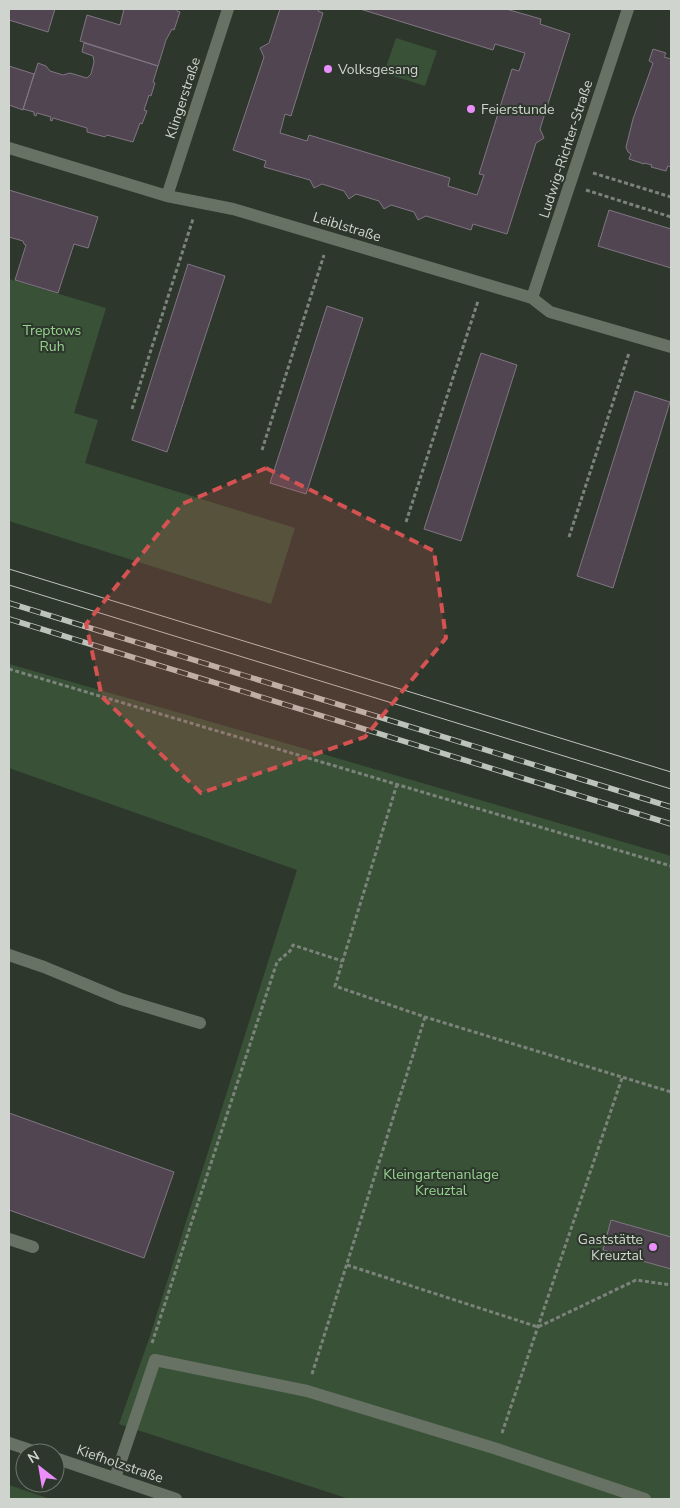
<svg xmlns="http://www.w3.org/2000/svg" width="680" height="1508" viewBox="0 0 680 1508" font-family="'Nunito Sans',sans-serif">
	<rect width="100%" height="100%" fill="#2d372c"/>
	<path fill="#395237" d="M396 38 437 51 425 86 384 73Z
		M9 279 106 308 74 413 98 420 85 463 295 528 271 604 9 521V412L10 406H9Z
		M9 664 299 747 671 856V1499H349L119 1424 149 1339 297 870 9 768Z
		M9 1485 50 1499H9Z"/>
	<path fill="#504551" stroke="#817583" d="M9 9H55L48 32 9 20Z
		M124 9H177V11L180 12 174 30 172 29 166 40 158 66 80 41 87 15 120 25Z
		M280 9H319L318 11 323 13 291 116 285 114 280 133 307 141 309 135 450 178 448 186 477 195 484 175 479 174 512 69 519 71 525 53 495 44 493 50 360 9H506L541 19 540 24 570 34 540 129 544 138 536 143 507 234 473 224 471 230 426 216 418 220 414 212 391 205 384 209 379 201 356 194 349 199 344 191 322 184 314 188 310 180 264 167 266 161 233 150 264 57 260 48 269 43Z
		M84 43 158 66 153 82 155 83 151 96 149 95 144 110 147 111 142 124 140 123 133 142 107 135 105 137 87 132V128L53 118 52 121 50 120 51 117 37 113 36 116 34 115V112L23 109 38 63 46 66 50 71 63 75 70 73 87 78 91 74 94 62 93 56 82 52Z
		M653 49 666 53 664 57 671 59V167L668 166 666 171 651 167 652 165 644 163V164L629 159 631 154 628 152 626 147 633 119 653 63 649 61Z
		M9 66 34 74 23 110 9 105Z
		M9 190 98 217 88 248 74 244 58 293 15 280 26 245 24 244 23 241 9 237Z
		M609 210 671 229V268L598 246Z
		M188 264 225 276 167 452 132 440Z
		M327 306 363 318 306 494 270 483Z
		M481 353 517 365 461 541 424 529Z
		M635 391 670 402 613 588 577 576Z
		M9 1113 174 1172 144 1258 9 1210Z
		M611 1220 671 1237V1269L603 1250Z"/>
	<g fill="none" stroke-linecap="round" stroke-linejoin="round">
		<path stroke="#7b837a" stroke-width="3" stroke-dasharray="4 2.5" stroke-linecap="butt" d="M593 173 671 197
			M586 190 671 217
			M132 409 193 219
			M262 450 324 255
			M406 522 478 301
			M569 537 629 353
			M9 669 671 866
			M397 784 335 986 425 1017 671 1092
			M347 1265 538 1327 636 1280 671 1285
			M152 1343 277 962 290 951 293 945 342 961
			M312 1374 425 1017
			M502 1433 622 1078"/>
		<path stroke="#677265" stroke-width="12" d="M9 148 167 196 233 209 532 298 550 312 671 347
			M167 196 228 9
			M532 298 628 9
			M9 955 44 967 121 999 200 1023
			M9 1239 33 1247
			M9 1443 39 1453
			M55 1458 176 1499
			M115 1478 155 1360 307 1391 497 1449 645 1499"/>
		<path stroke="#bcc3bb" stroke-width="1" d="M9 569 671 772
			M9 585 671 789"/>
		<g stroke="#bcc3bb" stroke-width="5.5">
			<path id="rail" d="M9 603 671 807
				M9 619 671 824"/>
		</g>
		<use href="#rail" stroke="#2d372c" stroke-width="4" stroke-dasharray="11" stroke-linecap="butt"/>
	</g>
	<path fill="#d45352" fill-opacity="0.2" stroke="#d45352" stroke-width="4" stroke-dasharray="10 6" stroke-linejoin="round" d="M266 468 434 551 446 638 365 737 201 793 102 697 86 624 182 504Z"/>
	<g fill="#eb8dfb" stroke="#2d372c" stroke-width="2">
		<circle cx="328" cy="69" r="5"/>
		<circle cx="471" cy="109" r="5"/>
		<circle cx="653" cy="1247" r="5"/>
	</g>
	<g text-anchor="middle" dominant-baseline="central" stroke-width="4" stroke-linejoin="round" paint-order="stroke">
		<g font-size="14" fill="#cfd5ce" stroke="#2d372c" text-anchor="start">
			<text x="338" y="69">Volksgesang</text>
			<text x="481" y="109">Feierstunde</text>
			<text x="643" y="1239" text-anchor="end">Gaststätte<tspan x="643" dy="16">Kreuztal</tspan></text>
		</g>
		<g font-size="14" fill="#cfd5ce" stroke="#2d372c">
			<text transform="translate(183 98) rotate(-72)">Klingerstraße</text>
			<text transform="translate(566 149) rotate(-72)">Ludwig-Richter-Straße</text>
			<text transform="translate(347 227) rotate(17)">Leiblstraße</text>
			<text transform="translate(120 1464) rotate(19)">Kiefholzstraße</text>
		</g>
		<g font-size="14" fill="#96d490" stroke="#2d372c">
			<text x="52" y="330">Treptows<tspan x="52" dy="16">Ruh</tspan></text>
			<text x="441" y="1174">Kleingartenanlage<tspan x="441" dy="16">Kreuztal</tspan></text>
		</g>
	</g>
	<rect width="680" height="1508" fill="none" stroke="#cfd5ce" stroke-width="20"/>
	<g transform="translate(40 1468) rotate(329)"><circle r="24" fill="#2d372c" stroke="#6e766d"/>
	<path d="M0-4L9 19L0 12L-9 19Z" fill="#eb8dfb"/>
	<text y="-8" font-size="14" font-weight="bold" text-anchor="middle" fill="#cfd5ce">N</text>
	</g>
</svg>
